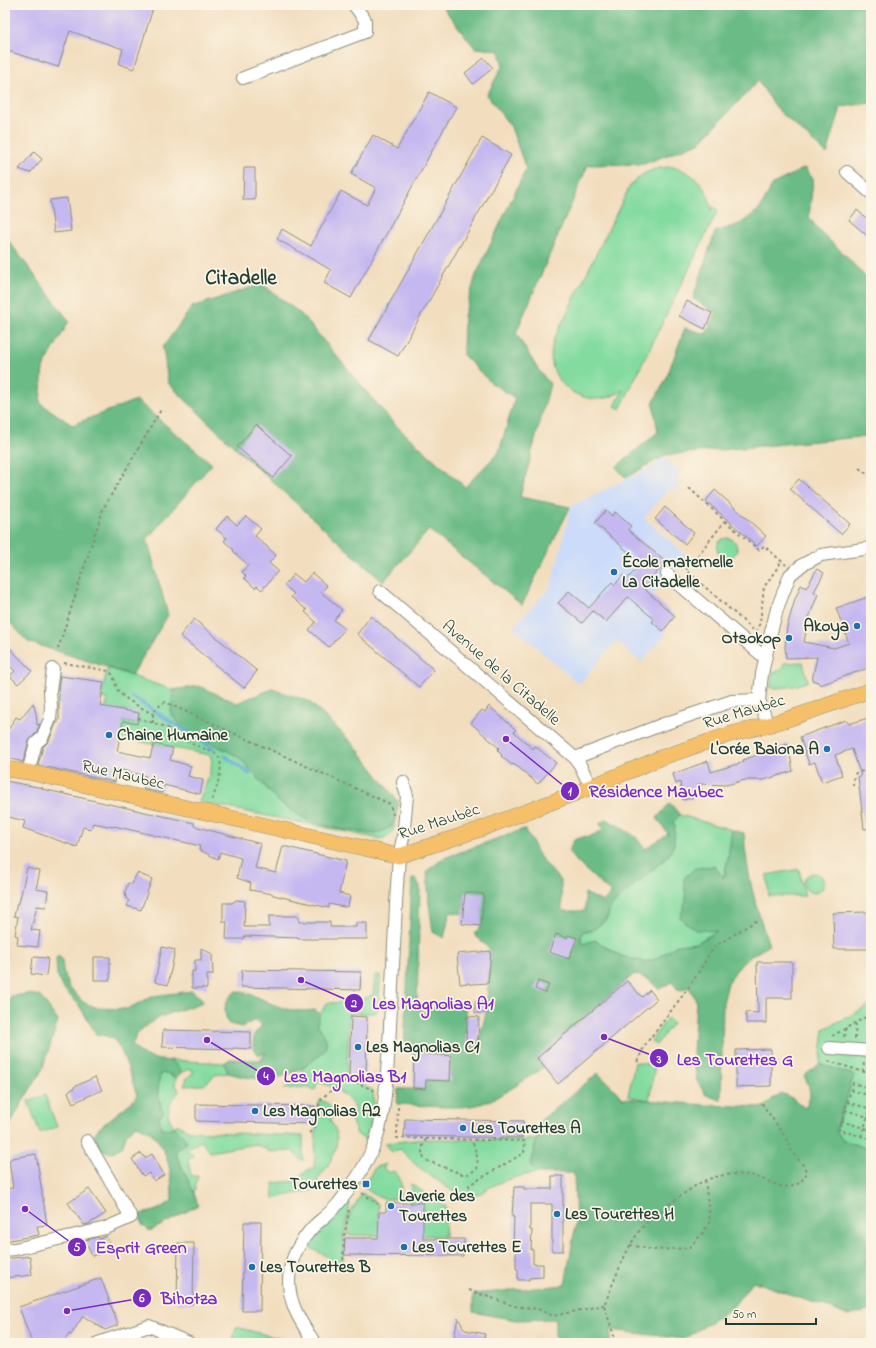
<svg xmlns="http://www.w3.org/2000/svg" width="876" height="1348" viewBox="0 0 876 1348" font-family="'Indie Flower',sans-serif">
	<rect width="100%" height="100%" fill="#fcf5e5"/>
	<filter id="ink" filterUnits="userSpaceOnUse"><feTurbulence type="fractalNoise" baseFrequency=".025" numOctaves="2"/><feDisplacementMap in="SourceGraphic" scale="8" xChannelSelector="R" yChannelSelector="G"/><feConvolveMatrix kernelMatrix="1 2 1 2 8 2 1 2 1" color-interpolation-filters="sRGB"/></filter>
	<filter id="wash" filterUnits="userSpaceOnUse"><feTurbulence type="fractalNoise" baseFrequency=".012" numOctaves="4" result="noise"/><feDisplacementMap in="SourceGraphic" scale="16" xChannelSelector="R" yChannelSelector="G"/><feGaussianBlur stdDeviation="0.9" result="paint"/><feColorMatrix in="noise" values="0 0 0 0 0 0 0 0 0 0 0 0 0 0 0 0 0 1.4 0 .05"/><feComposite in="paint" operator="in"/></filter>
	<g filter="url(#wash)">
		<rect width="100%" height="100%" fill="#f2debf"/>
		<path fill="#cbdbf9" d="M660 458H663L679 470 678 490 668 489 644 518 688 557 652 596 675 616 663 631 666 634 641 662 616 641 579 684 514 628 526 613 551 587 571 506 654 466Z"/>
		<path fill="#83dba0" stroke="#518c6a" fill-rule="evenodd" d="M673 167C695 173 709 187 711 211L713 206 718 210 620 409 615 406 623 390C618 393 613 396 606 398 583 403 557 388 552 364 550 355 552 347 554 339L630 186C642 172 655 167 673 167Z
			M717 548a10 10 0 1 1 20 0a10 10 0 1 1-20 0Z
			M803 662 808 681C796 687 784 688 771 688L772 672C779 672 782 670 784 663Z
			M108 668 173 690 171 714 184 729 239 757 278 801 308 821 338 829 376 834 391 827 396 816C394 827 394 836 381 839L199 802C203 791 216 764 210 755L100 734 108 699 101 698 106 674ZM118 709 139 714 137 724 116 720Z
			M680 815 732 830 728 859 723 878H684L686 900 718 930 697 943 677 945 658 958 645 962 621 956 595 940 583 944 581 937 583 931H592L607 919 611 907 623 895 668 856 675 827 673 822Z
			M799 869 805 896H769L767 875Z
			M804 883a10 10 0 1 1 20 0a10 10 0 1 1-20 0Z
			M375 975H380L379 1005 376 1013 349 1014 347 1080 360 1084 373 1090C376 1106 371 1125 365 1140L357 1134 349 1115 356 1110C348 1095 333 1085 317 1082L315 1090 304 1087 284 1089 302 1076V1069L322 1053 326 1040 316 1023 320 1014 327 1003 355 1002 373 995Z
			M871 1004V1150L842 1140 836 1130 854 1075 820 1064 824 1029 865 1008Z
			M667 1018 673 1023 656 1045 651 1041Z
			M169 1060 224 1063 228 1073 215 1075 204 1085 184 1086 187 1078 193 1073V1070L188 1069 181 1073 178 1066Z
			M635 1062 655 1065 649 1100 628 1096Z
			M167 1073 176 1078 175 1085 178 1088 179 1092C168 1103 164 1115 175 1127L177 1124 189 1131 303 1136V1160H301L292 1151 271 1152 255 1144 210 1152 201 1141 186 1149 195 1157 188 1159 191 1176H198L194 1193 175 1152 188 1142 170 1129H162L159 1118 163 1113C159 1100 155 1086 161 1074Z
			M45 1095 57 1127 40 1133 28 1101Z
			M320 1100C328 1102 333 1108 338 1113L330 1120C346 1142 331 1162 317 1180L318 1182 325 1185 322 1188 274 1198 273 1183 297 1181 307 1170 314 1169 317 1110Z
			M425 1139 536 1140 531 1166 537 1173C523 1175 510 1178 497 1184 482 1190 481 1197 462 1198L416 1165 400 1149 392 1152 385 1143Z
			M386 1164 383 1168 389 1173 393 1171C403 1177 402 1189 399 1199 381 1199 377 1199 364 1186L375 1167Z
			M411 1184 446 1207 445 1236 347 1235 350 1214 362 1193 378 1204 379 1221H423V1203H409Z
			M348 1202 350 1205 344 1237 343 1266 334 1264 326 1256 309 1247Z
			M236 1327 297 1343H239L233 1338Z"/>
		<path fill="#6abb86" stroke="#447c5d" d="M441 5H871V103L841 107 827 154 778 110 758 81 699 143 644 164 588 165 516 333 537 368 550 384 520 497 570 507 522 605 429 530 383 582 231 444 168 383 163 347 192 307 262 284 302 315 393 423 465 487 499 452 515 398 490 382 463 355 464 316 476 275 526 169 511 127 487 95 503 65 498 50 475 48Z
			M805 168 813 181 809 217 819 231 841 251 871 283V436L665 455 626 478 616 467 658 432 653 403 666 379 685 328 706 334 716 313 693 299 715 232 740 224 760 209 773 184Z
			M5 236 69 321 43 368 40 403 72 425 136 400 212 464 147 539 168 615 132 675 28 642 5 617Z
			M198 686 237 703 272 689 309 701 355 746 399 803 396 816 391 827 376 834 338 829 308 821 278 801 239 757 184 729 171 714 173 690Z
			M670 803 680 815 673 822 675 827 674 845 668 856 623 895 611 907 607 918 592 931H583L581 937 583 944 595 940 621 956 645 962 658 958 677 945 697 943 717 931 695 930 680 918 686 900 684 878 695 868 714 866 724 878 728 859 732 830 744 833C746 872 756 909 769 945L745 960 735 972 728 983 723 1003 721 1100 706 1095 697 1081 693 1053 696 1000 689 987 679 991 672 982 659 989 648 979 634 974 537 1058 544 1067C525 1079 493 1104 471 1106 449 1109 419 1105 397 1104L398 1089H425L426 1080 450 1081 451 1056 404 1051 412 878H415L420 886 417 1005 425 1013 449 999C452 1000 456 1000 459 1002 471 1007 466 1033 466 1044H478L486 1013 491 951 474 934 481 926 465 892 463 914 450 912 444 938 433 932 429 904 427 871 444 858 524 829 532 841 540 857 561 882 562 911H585V893L603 902 611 893 579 864 568 851 574 840 586 836 587 838 603 830 600 823 607 819 636 837 645 849 668 834 657 818Z
			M58 956 62 959 63 970 69 987 83 1002 98 1008 127 1009 153 996 192 991 201 998 203 1002C179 1012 139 1017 132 1046 139 1052 146 1057 155 1059 168 1062 174 1057 181 1073L176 1078 167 1073 161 1074C155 1086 159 1101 163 1113L159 1118 162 1129 175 1127 188 1142 181 1146 175 1152 194 1193 198 1205 179 1216 150 1231 142 1225 140 1214 155 1211 172 1201C172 1177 170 1150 151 1133 147 1129 141 1127 137 1125L127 1133 122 1147 110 1153 100 1149 94 1136 98 1129 135 1099 137 1095C132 1081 123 1049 114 1040 109 1036 102 1035 96 1034L79 1005 62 987 57 975 56 958Z
			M236 991C254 993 267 1003 283 1008 293 1011 305 1011 315 1010L320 1014 317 1023C320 1029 328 1038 326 1045 325 1052 317 1057 312 1061 285 1082 260 1082 228 1073L224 1063 230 1059 260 1060 266 1053 259 1055 253 1047 254 1034 259 1029 262 1025 255 1020 242 1027 229 1024C222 1010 224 1001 236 991Z
			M28 994 40 996 58 1021 42 1070 20 1106 5 1135V1013L11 996Z
			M820 1064 854 1075 836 1130 842 1140 871 1150V1310L848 1316 823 1305 808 1301 753 1281 732 1308 684 1339 611 1330 610 1343H555V1319L516 1320 473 1312V1294L565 1285 576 1223 574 1173H537L531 1167 540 1121 598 1073 623 1098 705 1105 764 1107C783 1087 785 1093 805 1108 813 1096 810 1088 804 1076Z"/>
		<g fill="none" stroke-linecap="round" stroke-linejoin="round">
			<path stroke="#63abda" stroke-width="3.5" d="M132 697 214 749
				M225 756 250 774"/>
		</g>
		<g id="blocks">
			<path fill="#c5b8f1" d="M5 5H154L134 69 119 64 123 49 70 31 58 67 5 50Z
				M484 58 493 68 473 84 465 73Z
				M429 92 456 107 351 298 324 283 331 270 277 239 282 229 311 246 341 191 367 205 376 188 351 174 373 135 397 149Z
				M482 138 511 155 398 356 369 340Z
				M34 152 42 159 30 173 19 169Z
				M244 168H255V200H243Z
				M67 198 71 231 54 233 50 200Z
				M857 210 871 222V239L849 220Z
				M687 301 712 313 705 329 679 316Z
				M256 425 292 456 273 478 237 447Z
				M799 479 850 524 841 534 790 489Z
				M715 490 766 536 757 546 706 501Z
				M665 507 694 533 685 544 655 519Z
				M606 510 612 516 615 512 631 526 628 530 666 562 643 588 675 616 663 631 652 622 654 619 628 597 606 622 593 611 582 623 558 603 569 591 589 608 612 582 615 585 623 575 627 579 642 564 595 523Z
				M227 516 237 525 246 516 261 529 255 536 276 555 269 563 278 571 262 590 257 586 255 588 244 578 246 576 242 572 248 565 233 551 234 550 224 541 227 538 216 529Z
				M817 569 824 573 814 592 818 594 808 620 804 642 834 648 849 643 836 608 871 596V667L820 685 818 682 812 680 817 657 786 658 785 647 787 627 795 599 801 585 806 588Z
				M312 573 327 586 321 592 342 610 334 620 345 629 329 647 309 630 316 622 305 612 307 610 291 597 294 594 284 585 294 574 304 582Z
				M371 616 434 670 419 687 357 634Z
				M194 619 257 671 244 688 180 636Z
				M5 643 32 671 18 684 10 676 15 671 5 661Z
				M60 676 104 682 100 706 139 713 137 724 123 721 117 751 150 758 154 744 173 748 170 760 191 766 188 776 203 780 200 794 164 785 162 793 143 789 146 776 118 769 115 782 38 765 43 747 49 741 56 723H58V720H59V694L58 691Z
				M33 703 36 713 37 725 40 724 36 733 29 741 23 762 5 757V735L16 717 20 719Z
				M489 706 516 730 514 732 533 749 535 746 556 763 538 784 518 767 513 764 512 765 501 756 502 755 497 750 499 748 471 723 482 710 485 712Z
				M871 717V828L864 829 858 776H861L852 749 835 755 842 775 822 782 815 762 809 764 800 737 846 720 849 724Z
				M788 744 793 771 764 780H745L726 785 698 784 701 796 683 800 680 782 676 784 673 774 708 761 711 772 744 762 743 760Z
				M5 781 43 788 42 789 194 823V826L261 844 255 868 276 873 283 846 346 861 339 893 350 896 348 906 344 907 329 904V908L273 895V894L250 890 251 883 237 878 241 858 220 852 218 859 199 850 200 846 114 826 113 827 93 823 91 829 83 827 77 847 23 828 25 821 5 816Z
				M27 868 40 871 36 889 48 891 46 907 37 906 31 930 40 931 38 947 17 945 18 936 15 935 18 917 14 916 17 903H19Z
				M137 873 152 879 141 910 127 906 129 901 126 898 125 892 128 883 132 884Z
				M465 892 484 894 481 926 462 924Z
				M236 900 245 901 244 927H269V916H299V922H330V927H356V923H367V939H298V938L244 936V939H226L227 922H223V903H232Z
				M868 912 869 949H834L833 913Z
				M556 934 567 938 568 935 577 938 569 959 549 952Z
				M162 947 175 950 168 985 155 982Z
				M201 948 212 954 213 975H207V988H192V971H195V960H201Z
				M491 951 488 983 473 984H469V983L460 984 457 954Z
				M33 957 48 958 46 976 31 974Z
				M94 957H110V980H94Z
				M757 962H792V998H766V1023H746V1012L758 1013Z
				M242 970 361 972 360 990 241 987Z
				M538 981 549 985 545 993 535 989Z
				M627 981 642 997 650 990 657 999 558 1084 537 1058Z
				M475 1001 487 1002 486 1013H475Z
				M351 1016 367 1017 366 1078 349 1077Z
				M467 1016 479 1017 478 1044H466Z
				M163 1030 251 1032V1049L233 1048V1049L162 1047Z
				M771 1049V1086L736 1087V1050Z
				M414 1052 451 1056 450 1081 426 1080 425 1089 413 1088Z
				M95 1077 102 1090 73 1103 68 1092 74 1088V1087Z
				M196 1104 315 1106 314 1124 196 1121Z
				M405 1119 523 1121 522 1138 404 1136Z
				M141 1153 145 1158 152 1154 164 1175 154 1181 149 1173 143 1176 132 1159Z
				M36 1154 47 1225 37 1226 39 1235 5 1241V1189L13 1188 9 1161 12 1158Z
				M552 1176H563V1251H552V1204H530V1230H532L531 1250H533V1264H543V1277L529 1278V1280H518V1269H516V1250L513 1249 514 1217H512L514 1187H524V1189H552Z
				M89 1189 106 1213 89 1224 84 1225 68 1203Z
				M386 1203H423V1239H464L463 1256 344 1255 345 1238H378L379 1212H386Z
				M244 1222H261L260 1311H242Z
				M106 1236 110 1244 103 1248 105 1252 92 1256 85 1240 98 1237 99 1239Z
				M178 1243H194L193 1304H177Z
				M30 1256 32 1275 5 1278V1259Z
				M101 1278 118 1325 105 1330 83 1316 71 1335 69 1334 63 1343H32L19 1307Z
				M458 1318 465 1330 485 1334 483 1343H453Z"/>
		</g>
	</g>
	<g filter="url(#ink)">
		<use href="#blocks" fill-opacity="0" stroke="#888e7a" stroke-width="1"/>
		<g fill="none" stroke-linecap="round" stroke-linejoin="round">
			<g stroke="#888e7a" stroke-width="14">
				<path id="minor" d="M243 78 365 32V20L354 5
					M847 172 871 193
					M667 574 765 658
					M380 591 575 758 580 765 591 787
					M768 725 759 700 762 674 770 636 777 609 790 575 802 565 821 555 871 548
					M575 758 661 725 732 701 759 700
					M28 772 36 743 42 738 50 719 51 707 50 691 53 669
					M829 1048 871 1051
					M5 1250 15 1249 106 1228 131 1217 87 1141
					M98 1343 149 1326 189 1343
					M315 1343C300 1322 285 1298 290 1271 292 1254 303 1238 314 1226 322 1219 331 1212 338 1204 351 1188 364 1168 372 1150 386 1118 386 1080 389 1046 392 992 394 939 397 886L399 856 403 838 407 796 403 782"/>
			</g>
			<g stroke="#888e7a" stroke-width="16">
				<path id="major" d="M5 769 28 772 399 856 478 830 581 791 663 757 731 734 768 725 791 718 871 690"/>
			</g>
			<path stroke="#888e7a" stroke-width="2" stroke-dasharray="3 3" stroke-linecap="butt" d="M859 468 871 477
				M689 488 725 521 686 570 758 634
				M725 521 759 550 764 546 786 565
				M756 632 760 623 764 587 782 561
				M58 649 103 509 162 408
				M64 663 109 671C116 676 114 687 120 693 129 702 142 708 153 714
				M138 718 166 727 190 743 217 754C226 765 216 788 212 801
				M153 723C152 711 155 709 165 702L390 804 393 815
				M853 786 854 775 857 772 871 770
				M832 1036 871 1014
				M844 1037 846 1028
				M855 1039 856 1022
				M866 1040 869 1015
				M828 1061 871 1074
				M637 1062 645 1045 689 987 714 947 759 919
				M863 1072 864 1062
				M871 1089 853 1083 839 1130 871 1139
				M851 1090 871 1096
				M847 1102 871 1109
				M871 1106 864 1128 871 1130
				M398 1107 397 1138 525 1141 524 1153 469 1185V1200
				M845 1110 871 1118
				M841 1121 864 1128 861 1136
				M309 1133 316 1127C317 1095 323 1097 347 1080L360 1084 375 1091
				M426 1139C422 1147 420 1152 425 1160L462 1174H468L477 1169C479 1158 475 1150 472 1140
				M362 1193 378 1204
				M630 1245 654 1250 689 1248 702 1234 710 1221 705 1180
				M343 1266 344 1237 349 1210
				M469 1290 514 1306 538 1309 553 1316 604 1305
				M614 1343 615 1339 604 1305C615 1280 626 1245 645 1224 655 1214 671 1203 683 1194 690 1190 698 1183 706 1180 719 1175 734 1173 748 1175 770 1178 791 1201 807 1173L803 1165 792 1152 786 1138 761 1102"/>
			<use href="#minor" stroke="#fff" stroke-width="12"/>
			<use href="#major" stroke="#f6c06b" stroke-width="15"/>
		</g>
	</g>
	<g fill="#1f6fb2" stroke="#fcf5e5" stroke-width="1.5">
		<circle cx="614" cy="572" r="4"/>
		<circle cx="857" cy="626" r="4"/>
		<circle cx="789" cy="638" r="4"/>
		<circle cx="109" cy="735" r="4"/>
		<circle cx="827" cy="749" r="4"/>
		<circle cx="358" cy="1047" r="4"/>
		<circle cx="255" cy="1111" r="4"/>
		<circle cx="463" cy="1128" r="4"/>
		<rect x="362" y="1180" width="8" height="8" rx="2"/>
		<circle cx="391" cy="1206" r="4"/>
		<circle cx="557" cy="1214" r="4"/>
		<circle cx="404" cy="1247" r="4"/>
		<circle cx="252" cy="1267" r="4"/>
	</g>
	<g text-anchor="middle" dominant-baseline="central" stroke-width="3.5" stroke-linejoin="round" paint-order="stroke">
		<g font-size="17" font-weight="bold" fill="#1f3d34" stroke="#fcf5e5" text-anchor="start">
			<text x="622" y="562">École maternelle<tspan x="622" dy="20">La Citadelle</tspan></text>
			<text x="849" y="626" text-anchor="end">Akoya</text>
			<text x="781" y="638" text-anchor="end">Otsokop</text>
			<text x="117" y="735">Chaine Humaine</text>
			<text x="819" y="749" text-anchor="end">L'Orée Baiona A</text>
			<text x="366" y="1047">Les Magnolias C1</text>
			<text x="263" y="1111">Les Magnolias A2</text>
			<text x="471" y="1128">Les Tourettes A</text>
			<text x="358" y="1184" text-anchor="end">Tourettes</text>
			<text x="399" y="1196">Laverie des<tspan x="399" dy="20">Tourettes</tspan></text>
			<text x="565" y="1214">Les Tourettes H</text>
			<text x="412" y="1247">Les Tourettes E</text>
			<text x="260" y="1267">Les Tourettes B</text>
		</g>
		<g font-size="17" fill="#1f3d34" stroke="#fcf5e5">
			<text transform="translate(501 673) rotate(41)">Avenue de la Citadelle</text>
			<text transform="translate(744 712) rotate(-17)">Rue Maubèc</text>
			<text transform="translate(123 775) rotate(13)">Rue Maubèc</text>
			<text transform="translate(439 822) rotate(-18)">Rue Maubèc</text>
		</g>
		<g font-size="21" font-weight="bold" fill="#1f3d34" stroke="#fcf5e5">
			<text x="241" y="279">Citadelle</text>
		</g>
	</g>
	<path fill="none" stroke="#7b2cbf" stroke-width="1.5" d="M506 739L570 791M301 980L354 1003M604 1037L659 1058M207 1040L266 1076M25 1209L77 1247M67 1311L142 1298"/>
	<g fill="#7b2cbf" stroke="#fcf5e5" stroke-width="1.5">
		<circle cx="506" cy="739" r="4"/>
		<circle cx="301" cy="980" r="4"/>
		<circle cx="604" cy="1037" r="4"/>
		<circle cx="207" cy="1040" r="4"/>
		<circle cx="25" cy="1209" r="4"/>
		<circle cx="67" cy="1311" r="4"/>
		<circle cx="570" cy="791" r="10"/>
		<circle cx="354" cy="1003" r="10"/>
		<circle cx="659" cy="1058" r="10"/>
		<circle cx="266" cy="1076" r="10"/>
		<circle cx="77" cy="1247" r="10"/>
		<circle cx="142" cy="1298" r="10"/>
	</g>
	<g font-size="12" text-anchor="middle" font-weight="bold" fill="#fff">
		<text x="570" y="795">1</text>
		<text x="354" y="1007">2</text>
		<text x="659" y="1063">3</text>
		<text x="266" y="1080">4</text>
		<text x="77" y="1251">5</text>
		<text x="142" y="1302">6</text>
	</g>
	<g font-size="18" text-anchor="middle" font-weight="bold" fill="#7b2cbf" stroke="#fcf5e5" stroke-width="3.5" stroke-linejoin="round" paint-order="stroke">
		<text x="656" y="797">Résidence Maubec</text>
		<text x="433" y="1009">Les Magnolias A1</text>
		<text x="735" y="1065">Les Tourettes G</text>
		<text x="345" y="1082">Les Magnolias B1</text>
		<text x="141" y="1253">Esprit Green</text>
		<text x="189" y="1304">Bihotza</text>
	</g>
	<rect width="876" height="1348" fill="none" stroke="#fcf5e5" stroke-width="20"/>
	<path d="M726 1318v6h90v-6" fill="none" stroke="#1f3d34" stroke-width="2"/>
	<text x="732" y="1318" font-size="12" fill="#1f3d34" stroke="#fcf5e5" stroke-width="3" paint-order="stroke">50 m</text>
</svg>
